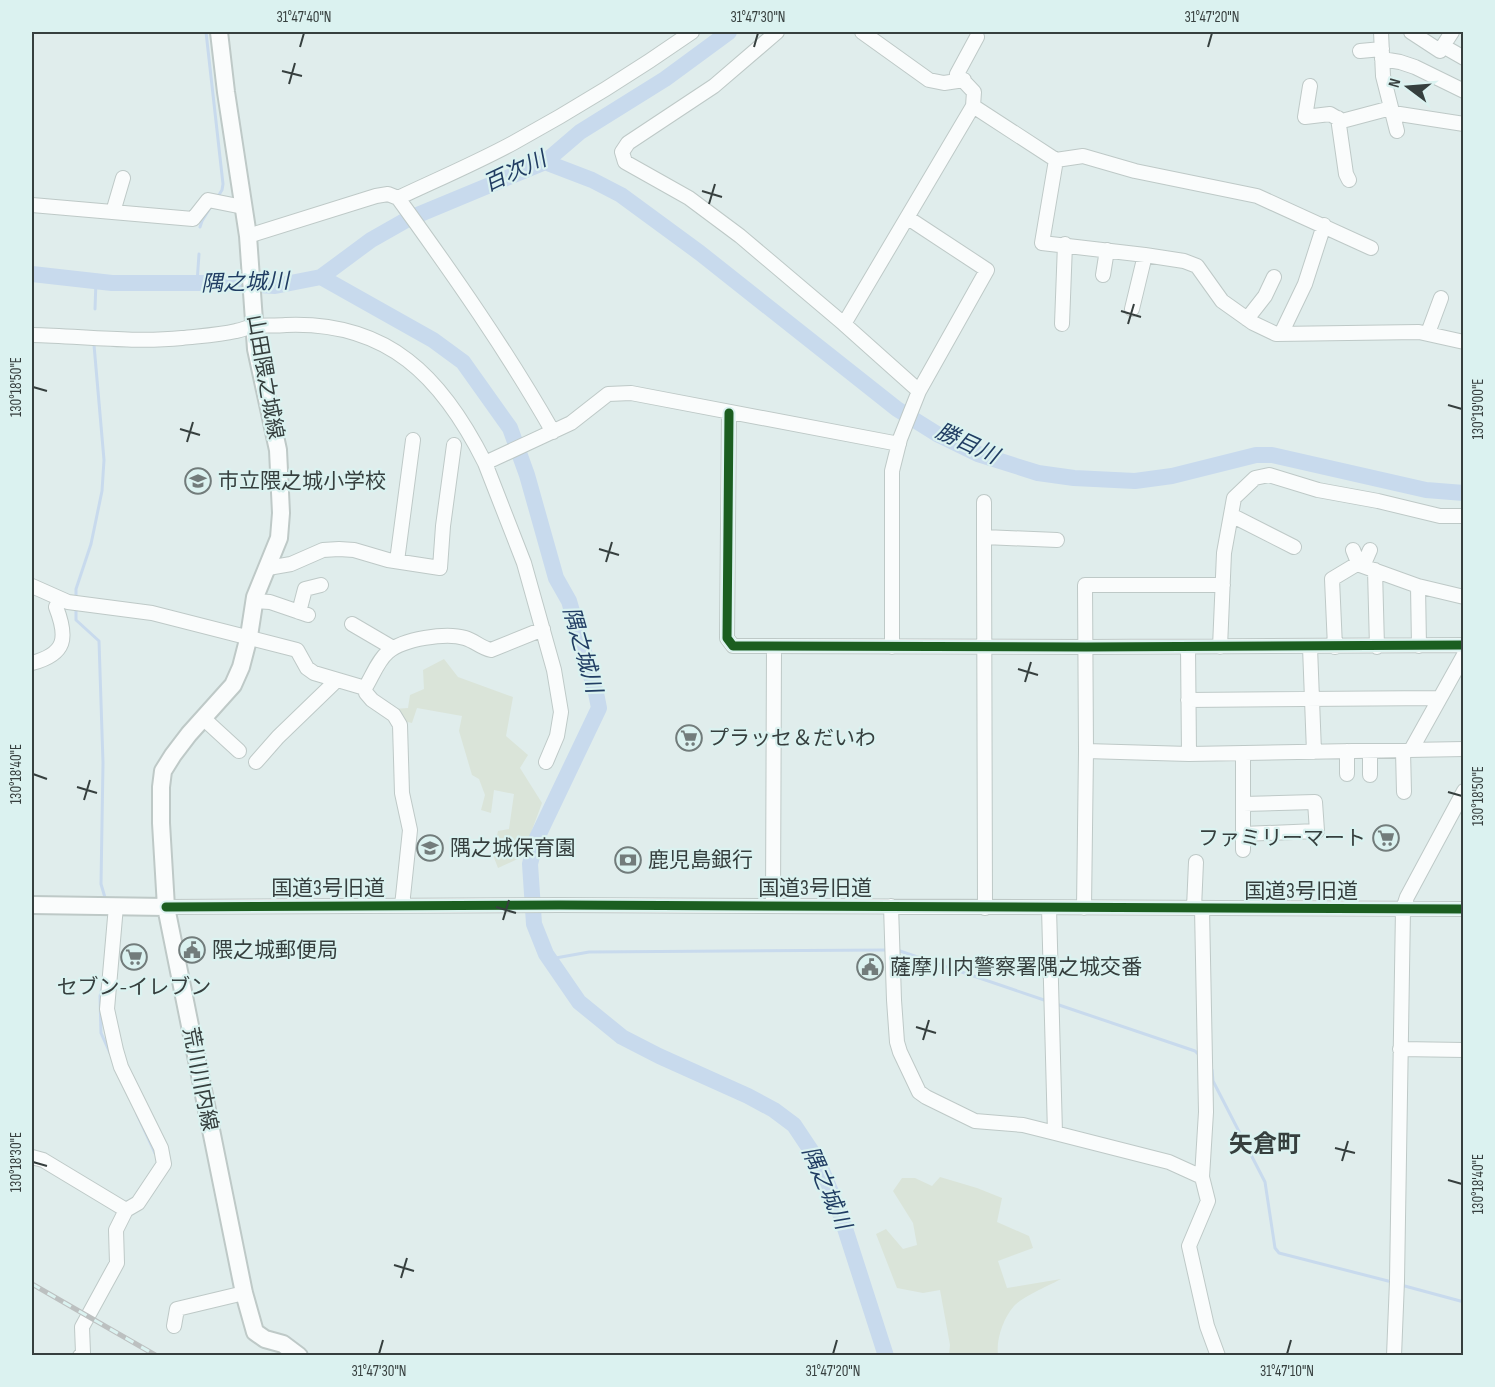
<svg xmlns="http://www.w3.org/2000/svg" width="1495" height="1387" viewBox="0 0 1495 1387" font-family="'Sofia Sans Condensed','Noto Sans JP',sans-serif">
	<rect width="100%" height="100%" fill="#e0edec"/>
	<path fill="#dae4d9" d="M444 659 458 677 513 697 506 736 528 755 520 768 542 803 522 857 498 868 493 855 498 831 509 829 514 794 494 790 491 813 481 810 485 795 479 779 472 775 459 731 462 716 417 708 412 723 403 721 394 709 408 708 410 695 424 689 423 670Z
		M940 1177 977 1188 1002 1198 997 1222 1029 1236 1033 1248 998 1261 1007 1288 1061 1279C1050 1285 1022 1297 1014 1306 1003 1319 996 1339 998 1355H949L950 1345 940 1290 923 1293 897 1288 876 1234 886 1229 903 1249 917 1245 913 1223 893 1191 902 1178H915L932 1186Z"/>
	<g fill="none" stroke-linecap="round" stroke-linejoin="round">
		<path stroke="#c8daed" stroke-width="3" d="M206 32 223 184 222 190 217 198
			M200 227 202 221 210 208
			M197 283 199 254
			M95 309 96 281
			M76 600V589L91 544 102 491 104 460 94 345
			M76 607V620L99 641 103 763 101 884 106 901
			M897 950 1047 1001
			M550 959 589 952 887 950
			M103 984 100 996 101 1033 110 1053
			M1056 1004 1195 1051 1199 1055
			M1212 1070 1213 1081 1265 1182 1275 1248 1279 1253 1392 1282
			M137 1114 155 1153
			M1401 1285 1464 1302"/>
		<path stroke="#c8daed" stroke-width="16" d="M545 162 592 180 621 195 700 253 897 409 937 434 978 454 1038 473 1074 478 1135 481 1172 476 1256 455H1272L1426 490 1464 493
			M32 274 112 283H221L275 286 321 277 433 340 463 362 510 428 527 475 556 578 569 601 596 693 599 708 536 840 530 864 534 924 546 954 579 1002 622 1037 659 1056 748 1096 774 1110 794 1125 818 1161 841 1216 886 1356
			M321 277 371 240 408 219 545 162 580 132 665 79 729 32"/>
		<g stroke="#bec9c7" stroke-width="16">
			<path id="minor" d="M777 32 714 86 628 143 622 152 625 162 689 198 740 236 844 324
				M862 32 929 80 944 83 964 80
				M1381 32 1383 76 1397 131
				M1411 32 1440 51 1443 46 1464 58
				M1443 46 1452 32
				M1360 51 1382 49
				M1382 59 1400 62 1415 67 1464 91
				M1310 86 1305 117 1330 114 1342 121 1391 108
				M973 106 1056 160 1083 156 1135 171 1257 196 1371 248
				M1393 113 1464 124
				M1338 118 1346 174 1349 180
				M1056 160 1042 243 1145 255 1184 261 1197 266 1222 301 1253 323 1276 334 1419 332 1464 342
				M398 198C436 180 476 163 513 143 575 109 635 72 692 32
				M32 205 193 219 208 200 243 207
				M113 212 123 178
				M908 218 987 270 919 391
				M248 236 376 196 388 194 398 198C453 274 507 351 553 432
				M1103 275 1107 250
				M1132 309 1145 255
				M1247 319 1265 296 1274 277
				M1062 324 1065 244
				M1428 333 1441 298
				M1281 334 1305 284 1324 225
				M32 335C81 336 133 343 182 338 200 336 219 335 236 331 242 330 248 327 254 326 264 325 275 326 286 325 388 321 442 377 485 463L571 423 608 394 631 393 899 444
				M729 413 727 638 733 646 1086 647 1464 645
				M485 463 524 563 554 670 561 712 557 736 546 762
				M1231 515 1294 547
				M984 537V502
				M1353 550 1359 565
				M397 561 413 440
				M1363 566 1370 550
				M268 568 291 564 323 550 339 549 354 550 388 560 440 568 443 526 454 445
				M1375 570 1377 647
				M32 586 68 602 152 613 297 650 307 668 314 673 365 688 366 693 372 700 394 715 400 725 402 793 410 830 402 906
				M1418 586 1419 646
				M254 601 270 602 308 615
				M299 612 305 589 321 585
				M352 624 393 648
				M892 647V471L900 439 919 391 844 324 973 106 974 92 957 74 977 37
				M1188 647 1189 754
				M1220 647 1224 553 1234 498 1255 478 1269 475 1318 490 1378 501 1440 516H1464
				M1310 647 1314 752
				M1335 647 1332 579 1357 564 1418 586 1464 597
				M32 663C66 654 68 638 56 607L60 599
				M365 688C372 677 378 660 388 652 403 639 446 632 465 638 475 641 481 648 491 650L543 629
				M1188 700 1439 698
				M203 718 239 751
				M1411 750 1464 655
				M1086 751 1189 754 1464 749
				M1347 751V774
				M1370 751V775
				M1403 751 1404 792
				M256 762 278 737 337 680
				M1243 804 1315 802 1317 831 1243 834
				M1243 850V753
				M773 906 774 646
				M891 906 894 1000 897 1042 900 1052 919 1092 926 1097 975 1121 1023 1125 1055 1133 1169 1162 1202 1177
				M166 907 559 905 1464 909
				M985 908 984 537 1057 540
				M1049 908 1055 1133
				M1084 908 1086 751 1085 585H1223
				M1194 908 1196 862
				M1202 908 1206 1112 1202 1177 1208 1201 1189 1246 1207 1326 1218 1356
				M1400 1049 1464 1050
				M32 1157 43 1160 126 1210
				M174 1326 177 1309 244 1293
				M80 1356 83 1353 82 1327 117 1263 116 1230 126 1210 138 1203 164 1164 161 1148 121 1067 116 1050 107 1009 116 906
				M1394 1356 1397 1281 1403 909 1407 897 1464 791"/>
		</g>
		<g stroke="#bec9c7" stroke-width="20">
			<path id="major" d="M219 32 226 92 248 236 256 349 278 450 281 513 279 538 255 597 249 636 241 667 233 685 189 734 173 755 163 771 161 787V823L166 907 244 1293 255 1332 265 1339 283 1344 299 1356
				M32 905 166 907"/>
		</g>
		<use href="#minor" stroke="#fafcfc" stroke-width="14"/>
		<use href="#major" stroke="#fafcfc" stroke-width="16"/>
		<g stroke="#bcc0c0" stroke-width="5">
			<path id="rail" d="M32 1284 157 1356"/>
		</g>
		<use href="#rail" stroke="#dbf2f0" stroke-width="3" stroke-dasharray="9" stroke-linecap="butt"/>
		<g stroke="#dbf2f0" stroke-width="13">
			<path id="cycleway" d="M729 413 727 638 733 646 1086 647 1464 645
				M166 907 559 905 1464 909"/>
		</g>
		<use href="#cycleway" stroke="#1b5e20" stroke-width="9"/>
	</g>
	<path fill="none" stroke="#363f3e" stroke-width="2" d="M300 47 304 33M754 47 758 33M1208 47 1212 33M282 71 302 76M289 84 295 63M702 191 722 197M709 204 715 184M1121 311 1141 317M1128 324 1134 304M33 387 47 391M1448 405 1462 409M180 429 200 435M187 442 193 422M599 549 619 555M606 562 612 542M1018 669 1038 675M1025 682 1031 662M33 774 47 779M77 787 97 793M1448 792 1462 796M84 800 90 780M496 907 516 913M503 920 509 900M916 1027 936 1033M923 1040 929 1020M1335 1148 1355 1153M1342 1161 1348 1141M33 1162 47 1166M1448 1180 1462 1184M394 1265 414 1271M401 1278 407 1258M379 1354 383 1340M833 1354 837 1340M1287 1354 1291 1340"/>
	<defs>
		<g id="school-ring" transform="scale(1.35)"><circle r="9.5" fill="#dbf2f0" stroke="#727c7b" stroke-width="1.5"/><path d="M0-5L7-2L0 1L-7-2ZM-4 1L0 2.5L4 1V4Q0 6-4 4Z" fill="#727c7b"/></g>
		<g id="supermarket-ring" transform="scale(1.35)"><circle r="9.5" fill="#dbf2f0" stroke="#727c7b" stroke-width="1.5"/><path d="M-6-5.5h2.5l.6 2H6L4.5 2H-2.5L-4.4-4H-6ZM-1.5 3.2a1.3 1.3 0 1 0 .1 0ZM3 3.2a1.3 1.3 0 1 0 .1 0Z" fill="#727c7b"/></g>
		<g id="bank-ring" transform="scale(1.35)"><circle r="9.5" fill="#dbf2f0" stroke="#727c7b" stroke-width="1.5"/><path d="M-6-4H6V4H-6ZM0-2.3a2.3 2.3 0 1 0 0 4.6a2.3 2.3 0 1 0 0-4.6Z" fill="#727c7b"/></g>
		<g id="civic-ring" transform="scale(1.35)"><circle r="9.5" fill="#dbf2f0" stroke="#727c7b" stroke-width="1.5"/><path d="M-.6-6.5H3V-4.5H.6V-3L4-1V1h2V6H-6V1h2V-1L-.6-3ZM-1.2 2.5V6h2.4V2.5Z" fill="#727c7b"/></g>
	</defs>
	<g fill-rule="evenodd">
		<use href="#school-ring" x="198" y="481"/>
		<use href="#supermarket-ring" x="689" y="738"/>
		<use href="#supermarket-ring" x="1386" y="838"/>
		<use href="#school-ring" x="430" y="848"/>
		<use href="#bank-ring" x="628" y="860"/>
		<use href="#civic-ring" x="192" y="950"/>
		<use href="#supermarket-ring" x="134" y="957"/>
		<use href="#civic-ring" x="870" y="967"/>
	</g>
	<g text-anchor="middle" dominant-baseline="central" stroke-width="4.5" stroke-linejoin="round" paint-order="stroke">
		<g font-size="21" fill="#363f3e" stroke="#dbf2f0">
			<text transform="translate(265 377) rotate(80)">山田隈之城線</text>
			<text x="328" y="888">国道3号旧道</text>
			<text x="815" y="888">国道3号旧道</text>
			<text x="1301" y="891">国道3号旧道</text>
			<text transform="translate(200 1079) rotate(79)">荒川川内線</text>
		</g>
		<g font-size="21" fill="#363f3e" stroke="#dbf2f0" text-anchor="start">
			<text x="218" y="481">市立隈之城小学校</text>
			<text x="708" y="738">プラッセ＆だいわ</text>
			<text x="1366" y="838" text-anchor="end">ファミリーマート</text>
			<text x="450" y="848">隅之城保育園</text>
			<text x="648" y="860">鹿児島銀行</text>
			<text x="212" y="950">隈之城郵便局</text>
			<text x="890" y="967">薩摩川内警察署隅之城交番</text>
			<text x="134" y="987" text-anchor="middle">セブン-イレブン</text>
		</g>
		<g font-size="22" font-style="italic" fill="#213d63" stroke="#dbf2f0">
			<text transform="translate(515 172) rotate(-25)">百次川</text>
			<text transform="translate(245 283) rotate(-2)">隅之城川</text>
			<text transform="translate(967 444) rotate(25)">勝目川</text>
			<text transform="translate(582 650) rotate(74)">隅之城川</text>
			<text transform="translate(826 1188) rotate(66)">隅之城川</text>
		</g>
		<g font-size="24" font-weight="bold" fill="#363f3e" stroke="#dbf2f0">
			<text x="1265" y="1144">矢倉町</text>
		</g>
	</g>
	<rect width="1495" height="1387" fill="none" stroke="#dbf2f0" stroke-width="66"/>
	<g transform="translate(1408 87) rotate(286)" stroke="#dbf2f0" stroke-width="4.5" paint-order="stroke">
	<path d="M0-4.5L10 22L0 15L-10 22Z" fill="#363f3e"/>
	<text y="-9" font-size="16" font-weight="bold" text-anchor="middle" fill="#363f3e">N</text>
	</g>
	<rect x="33" y="33" width="1429" height="1321" fill="none" stroke="#363f3e" stroke-width="2"/>
	<g font-size="15" text-anchor="middle" fill="#363f3e">
		<text x="304" y="22">31°47'40"N</text>
		<text x="758" y="22">31°47'30"N</text>
		<text x="1212" y="22">31°47'20"N</text>
		<text transform="translate(16 387) rotate(-90)" y="5">130°18'50"E</text>
		<text transform="translate(1478 409) rotate(-90)" y="5">130°19'00"E</text>
		<text transform="translate(16 774) rotate(-90)" y="5">130°18'40"E</text>
		<text transform="translate(1478 796) rotate(-90)" y="5">130°18'50"E</text>
		<text transform="translate(16 1162) rotate(-90)" y="5">130°18'30"E</text>
		<text transform="translate(1478 1184) rotate(-90)" y="5">130°18'40"E</text>
		<text x="379" y="1376">31°47'30"N</text>
		<text x="833" y="1376">31°47'20"N</text>
		<text x="1287" y="1376">31°47'10"N</text>
	</g>
</svg>
